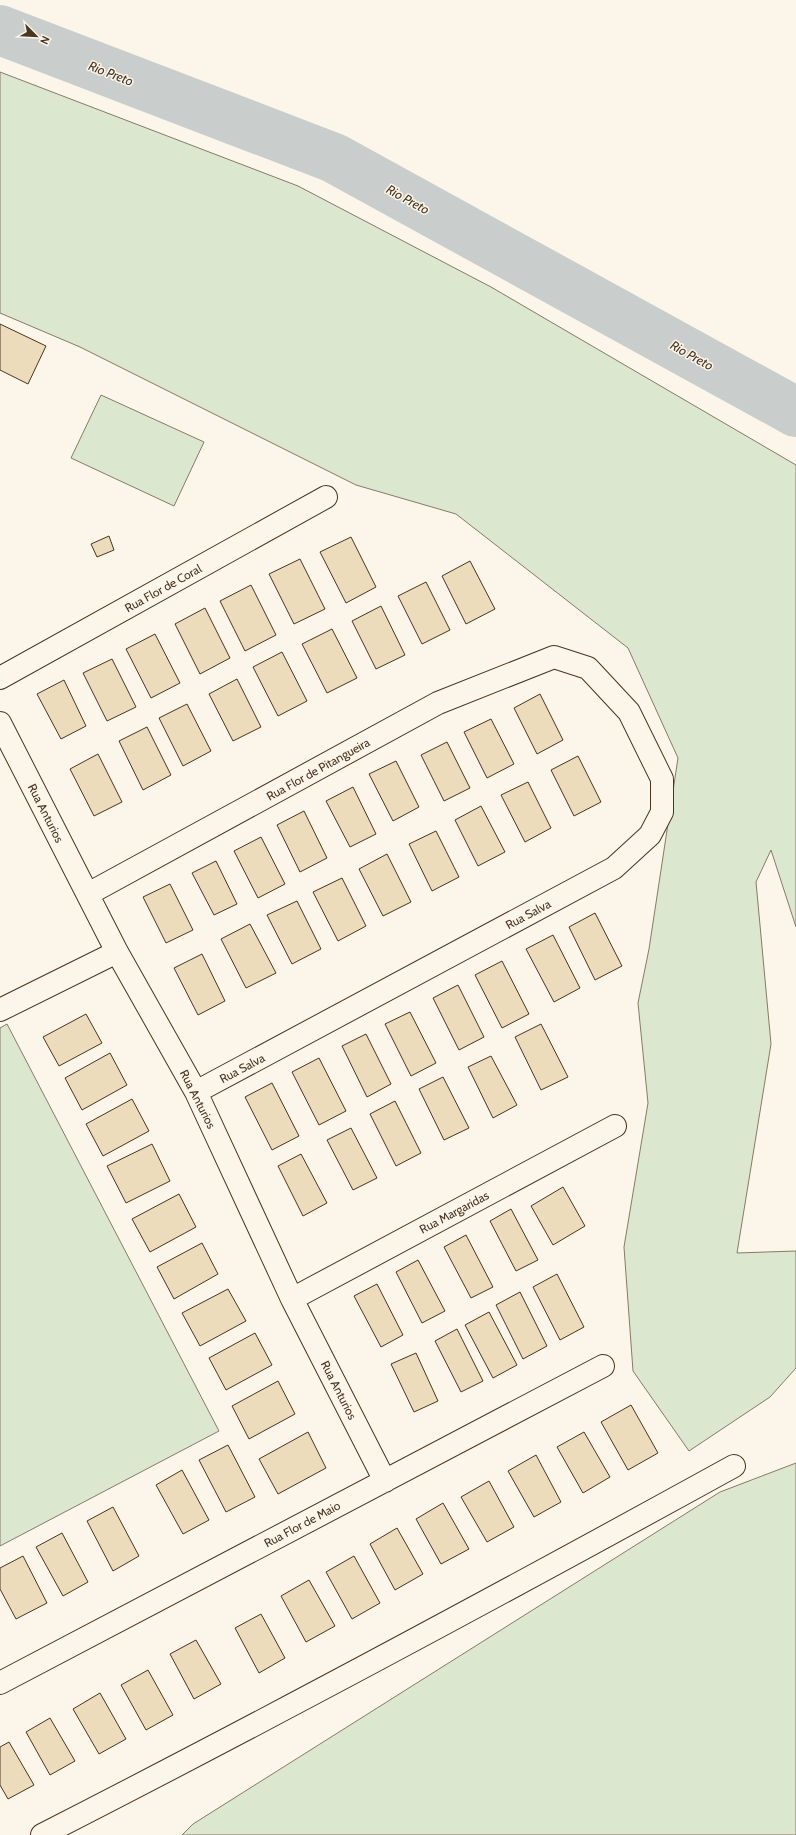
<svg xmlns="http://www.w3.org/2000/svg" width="796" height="1835" viewBox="0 0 796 1835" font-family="Cabin,sans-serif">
	<rect width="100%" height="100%" fill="#fbf6e9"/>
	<path fill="#dce7d0" stroke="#887966" d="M0 72 298 186 491 287 796 465V927L771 850 756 882 771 1044 737 1253 796 1251V1368L770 1397 689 1451 633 1371 624 1247 648 1103 638 1003 649 949 678 758 628 648 456 514 356 485 80 347 0 313Z
		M101 395 204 442 174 506 71 458Z
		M7 1024 219 1431 0 1546V1028Z
		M796 1463V1835H182L193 1824 720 1492Z"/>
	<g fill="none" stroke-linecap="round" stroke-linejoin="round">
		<path stroke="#c9cecd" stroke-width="50" d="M0 30 334 158 796 412"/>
	</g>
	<path fill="#ecdcbc" stroke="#4a3520" d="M0 324 46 346 28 384 0 370Z
		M109 536 114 550 97 557 91 544Z
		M351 537 376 587 346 603 320 552Z
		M300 559 325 609 294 624 269 574Z
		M470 561 495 609 466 624 442 576Z
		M426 582 450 630 422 644 398 596Z
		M251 585 276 635 245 651 220 601Z
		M381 606 405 655 376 669 352 621Z
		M205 608 230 658 200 674 175 624Z
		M332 629 357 678 327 693 302 644Z
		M155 634 180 683 151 698 126 649Z
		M282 652 307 701 278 716 253 667Z
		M112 659 136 707 107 721 83 673Z
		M237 679 261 727 233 741 209 694Z
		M64 680 86 726 61 739 37 694Z
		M540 694 563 740 537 754 514 708Z
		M187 704 211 751 183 766 159 718Z
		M491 719 514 764 487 778 464 732Z
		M147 727 171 775 143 790 119 741Z
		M447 742 470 788 444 801 421 755Z
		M98 754 122 802 94 816 70 769Z
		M578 756 601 802 574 816 551 770Z
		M396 761 419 807 393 821 369 774Z
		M528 782 551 828 525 842 501 795Z
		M353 787 376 834 350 847 326 801Z
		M481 806 505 852 478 866 455 820Z
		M304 811 327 858 300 872 277 825Z
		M436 831 459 877 432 891 409 844Z
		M261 837 285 884 258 898 234 851Z
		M387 854 411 902 383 916 359 869Z
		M216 861 237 904 214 915 192 873Z
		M342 878 366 926 338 941 313 892Z
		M170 884 193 930 166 943 143 897Z
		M297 901 321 949 292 964 267 915Z
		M595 913 622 966 595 980 569 927Z
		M250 924 276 973 246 988 221 939Z
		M553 935 580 988 554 1002 526 949Z
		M202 954 225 1001 198 1015 174 968Z
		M502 961 529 1014 502 1028 475 975Z
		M458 985 484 1037 459 1050 433 998Z
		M410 1012 436 1063 411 1076 385 1024Z
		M86 1014 102 1043 59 1066 43 1037Z
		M541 1024 568 1077 541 1090 515 1037Z
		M366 1034 391 1084 367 1097 342 1046Z
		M110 1053 127 1085 82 1110 65 1078Z
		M491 1056 517 1105 493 1118 468 1067Z
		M319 1058 346 1111 319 1125 292 1072Z
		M443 1077 469 1128 444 1140 419 1089Z
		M272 1083 299 1136 272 1150 245 1097Z
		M132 1099 149 1131 103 1156 86 1124Z
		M395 1101 421 1153 396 1166 370 1114Z
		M351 1128 377 1178 353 1190 327 1140Z
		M152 1144 170 1181 126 1203 107 1166Z
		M301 1154 327 1203 303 1216 278 1166Z
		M563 1187 585 1226 553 1245 531 1206Z
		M179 1194 196 1227 150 1252 132 1219Z
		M511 1209 538 1260 516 1271 490 1221Z
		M466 1235 493 1287 471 1298 444 1247Z
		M202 1243 218 1274 174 1299 157 1267Z
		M418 1260 445 1311 422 1323 396 1272Z
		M557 1274 584 1327 560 1340 533 1287Z
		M377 1284 403 1335 381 1347 354 1296Z
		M228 1289 246 1321 200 1346 182 1313Z
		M520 1292 547 1346 523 1359 496 1305Z
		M489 1312 517 1365 493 1378 465 1325Z
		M457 1329 483 1381 461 1392 435 1341Z
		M255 1333 272 1365 226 1390 209 1358Z
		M416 1353 438 1401 414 1412 391 1364Z
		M278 1381 295 1414 249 1439 232 1406Z
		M631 1405 658 1453 628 1470 601 1422Z
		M308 1432 326 1468 278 1494 259 1459Z
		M584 1432 610 1477 583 1493 557 1447Z
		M228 1445 255 1497 226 1512 199 1460Z
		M536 1455 561 1502 534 1517 508 1471Z
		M182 1470 209 1520 183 1534 156 1485Z
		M489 1481 514 1527 487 1542 461 1497Z
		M443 1503 469 1549 441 1564 416 1519Z
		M113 1507 139 1556 113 1571 87 1521Z
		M397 1528 423 1574 395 1590 370 1544Z
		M62 1533 88 1582 63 1596 36 1547Z
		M23 1556 47 1603 16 1619 0 1589V1568Z
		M354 1556 380 1603 352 1619 326 1572Z
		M309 1580 335 1626 306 1642 281 1596Z
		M261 1614 285 1658 259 1673 235 1628Z
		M196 1640 221 1684 194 1699 170 1654Z
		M148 1670 173 1715 146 1730 121 1685Z
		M100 1693 126 1739 99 1754 73 1709Z
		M50 1718 75 1761 50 1775 26 1732Z
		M9 1742 34 1785 8 1799 0 1785V1747Z"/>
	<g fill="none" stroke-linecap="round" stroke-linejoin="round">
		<g stroke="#4a3520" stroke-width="24">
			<path id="minor" d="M0 678 326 497
				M0 723 117 952 196 1092 292 1299 385 1481
				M88 894 438 703 554 657 588 668 629 712 662 779V812L650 835 614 868 196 1092
				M0 1010 117 952
				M292 1299 615 1126
				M0 1683 603 1366
				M42 1835C275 1716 505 1592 734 1466"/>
		</g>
		<use href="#minor" stroke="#fbf6e9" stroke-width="22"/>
	</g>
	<g text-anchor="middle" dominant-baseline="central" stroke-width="3" stroke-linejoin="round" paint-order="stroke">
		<g font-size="12" fill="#4a3520" stroke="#fbf6e9">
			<text transform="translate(163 588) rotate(-29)">Rua Flor de Coral</text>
			<text transform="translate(318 769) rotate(-29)">Rua Flor de Pitangueira</text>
			<text transform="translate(46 813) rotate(63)">Rua Anturios</text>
			<text transform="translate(528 914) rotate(-28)">Rua Salva</text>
			<text transform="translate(242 1068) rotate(-28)">Rua Salva</text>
			<text transform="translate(198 1099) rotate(63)">Rua Anturios</text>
			<text transform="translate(454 1212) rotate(-28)">Rua Margaridas</text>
			<text transform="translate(339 1390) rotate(63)">Rua Anturios</text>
			<text transform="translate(302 1524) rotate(-28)">Rua Flor de Maio</text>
		</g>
		<g font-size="13" font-style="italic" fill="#4a3520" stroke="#fbf6e9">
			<text transform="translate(111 73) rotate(21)">Rio Preto</text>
			<text transform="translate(408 199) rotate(29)">Rio Preto</text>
			<text transform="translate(692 355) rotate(29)">Rio Preto</text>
		</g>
	</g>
	<g transform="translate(36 36) rotate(114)" stroke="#fbf6e9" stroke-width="3" paint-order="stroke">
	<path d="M0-3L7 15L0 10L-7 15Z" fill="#4a3520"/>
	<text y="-6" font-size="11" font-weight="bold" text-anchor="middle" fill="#4a3520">N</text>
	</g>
</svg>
